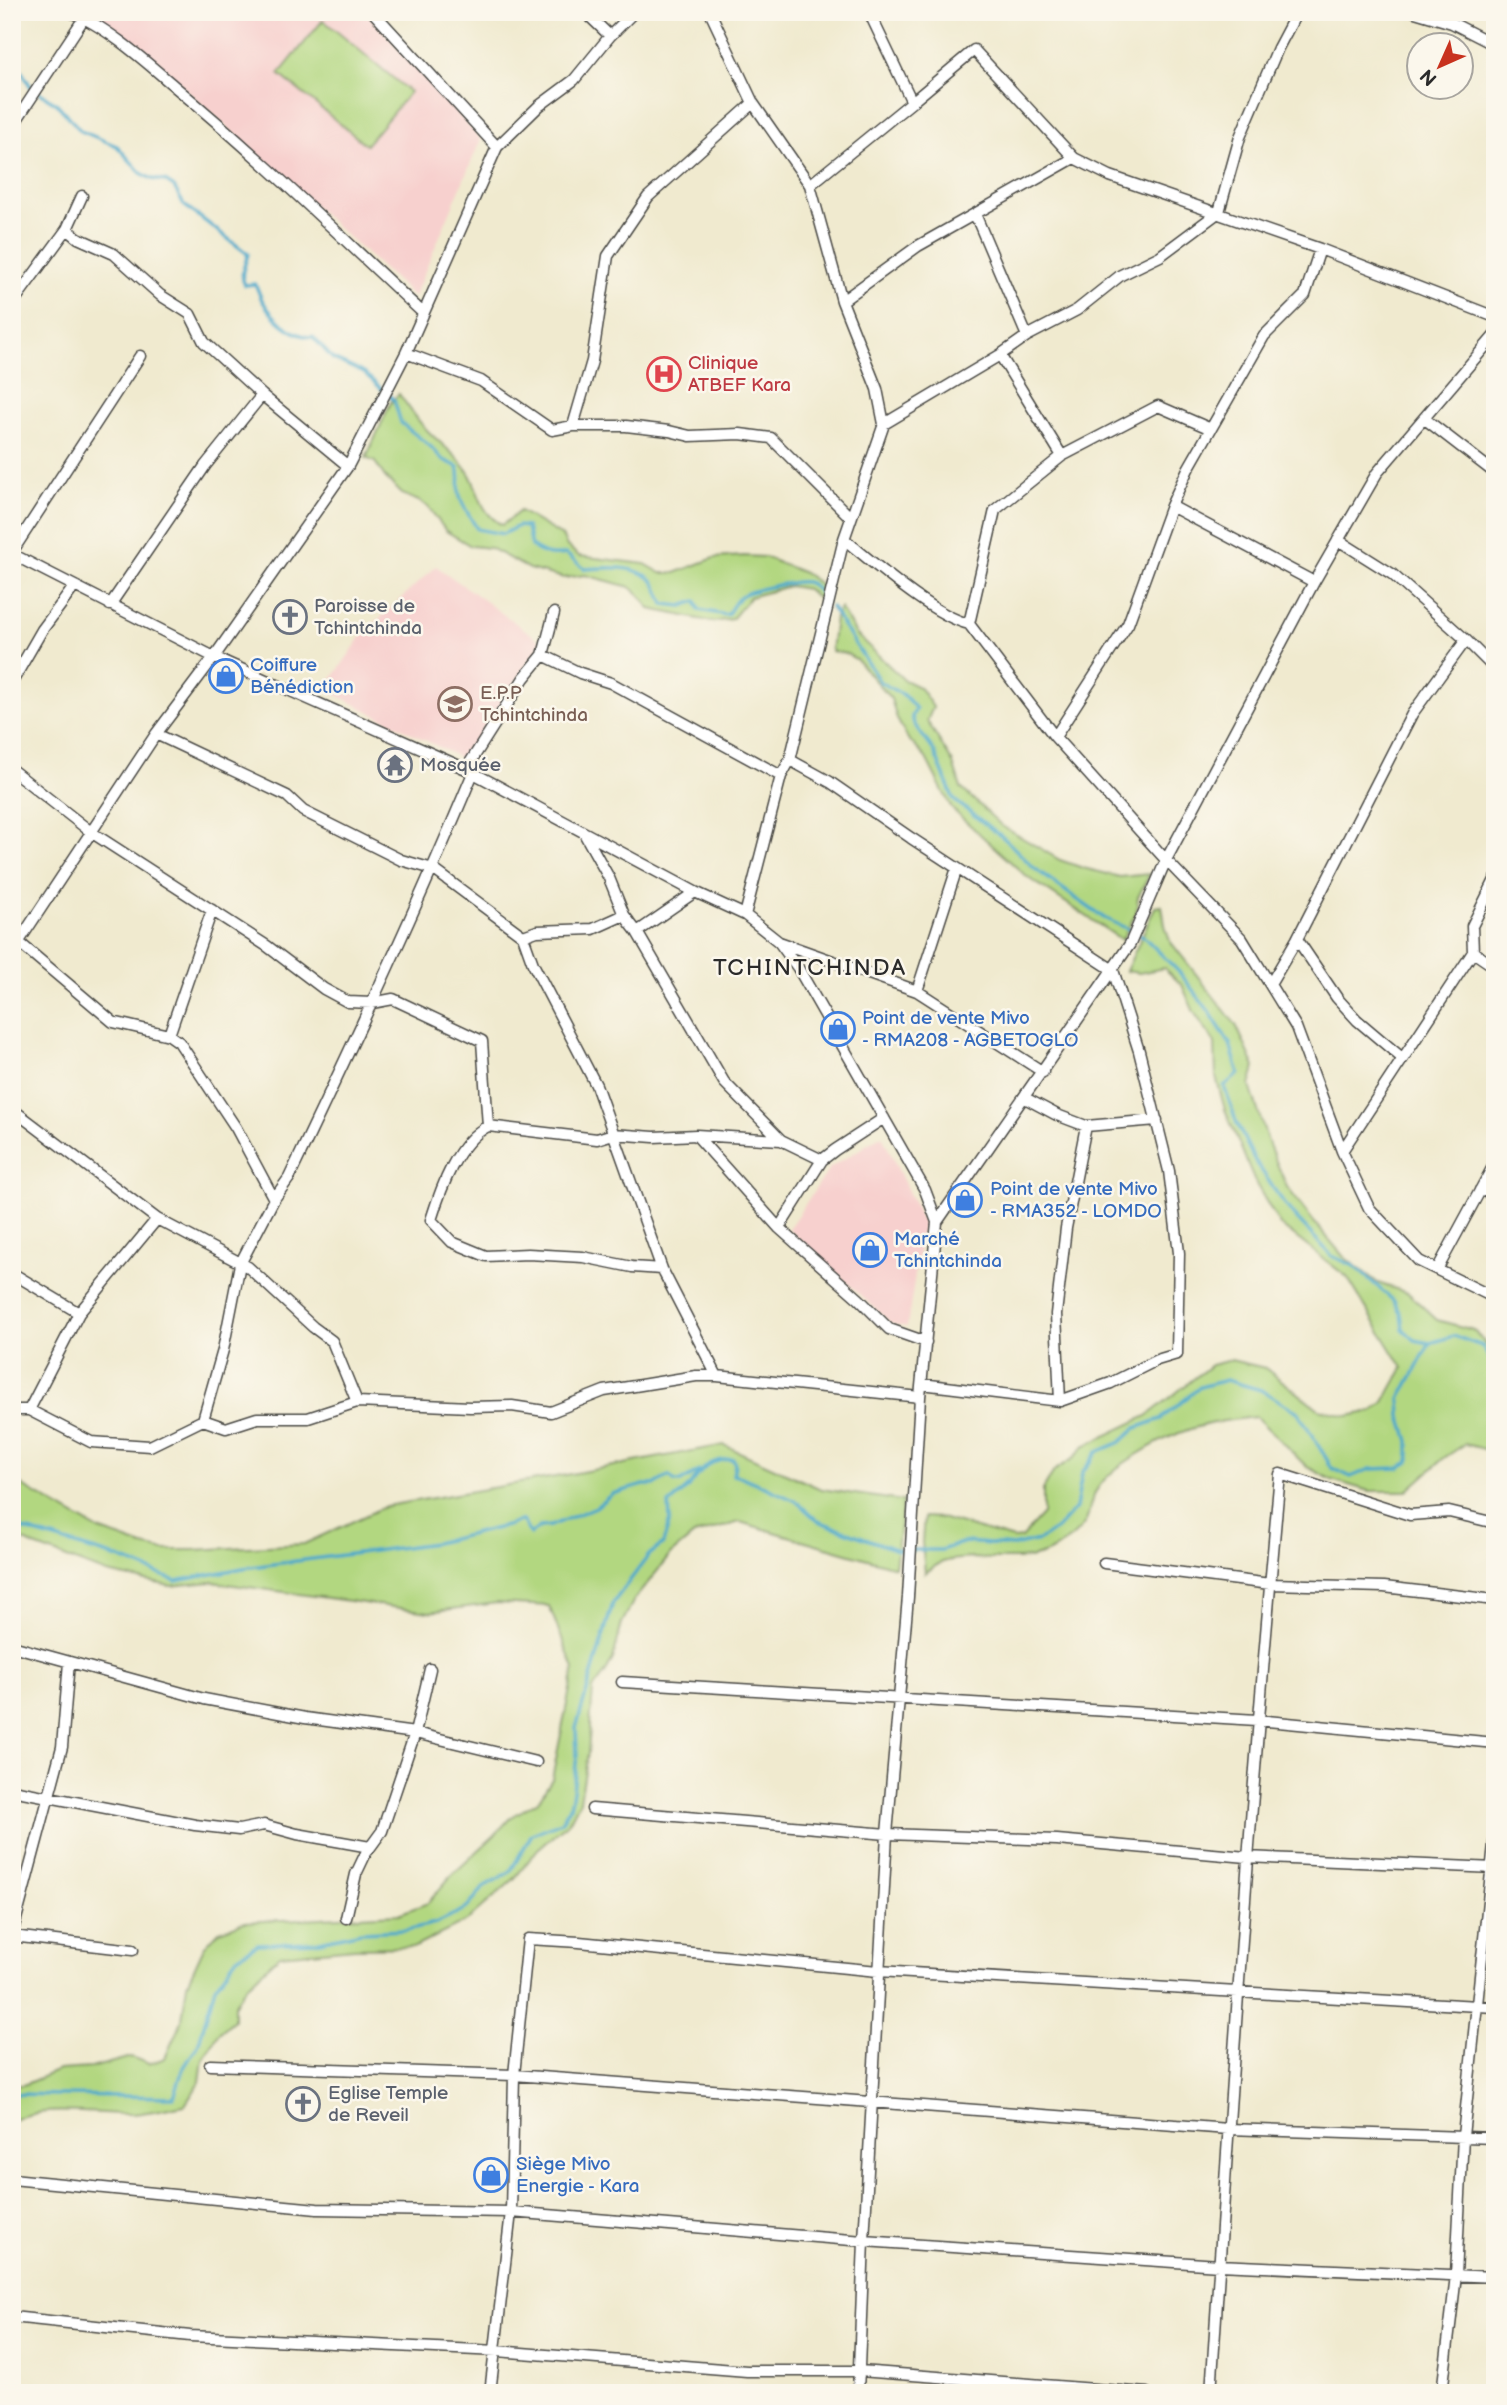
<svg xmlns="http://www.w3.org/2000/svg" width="1507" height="2405" viewBox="0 0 1507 2405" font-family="'Balsamiq Sans',sans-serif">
	<rect width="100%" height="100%" fill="#fbf7ec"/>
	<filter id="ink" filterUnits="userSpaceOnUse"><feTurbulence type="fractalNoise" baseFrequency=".0143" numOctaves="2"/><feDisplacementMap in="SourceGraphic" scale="14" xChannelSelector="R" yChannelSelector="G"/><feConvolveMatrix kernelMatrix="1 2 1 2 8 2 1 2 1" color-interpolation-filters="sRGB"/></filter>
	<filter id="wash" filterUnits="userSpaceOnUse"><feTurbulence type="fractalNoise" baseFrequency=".00686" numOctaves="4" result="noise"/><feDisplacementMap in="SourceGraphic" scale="28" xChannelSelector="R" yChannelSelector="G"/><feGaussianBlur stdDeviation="1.57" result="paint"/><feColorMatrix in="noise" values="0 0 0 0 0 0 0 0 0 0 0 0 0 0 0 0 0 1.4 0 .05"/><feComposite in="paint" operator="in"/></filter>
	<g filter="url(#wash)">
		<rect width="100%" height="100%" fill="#f0eacf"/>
		<path fill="#f7d0ce" d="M103 12H366L481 139 414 297 152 59 96 23Z
			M436 566 542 642 464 760 325 689 364 633Z
			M882 1135 923 1223 907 1327 892 1324 788 1229 830 1168Z"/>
		<path fill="#b2d780" stroke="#6e8156" stroke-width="2" d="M323 20 410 92 366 145 279 74Z
			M399 394C408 406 416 419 426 429 442 446 464 459 473 481 481 500 483 514 502 525L520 511 562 536 567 546 579 556 645 564 661 573H675L714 558 744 556 765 557 804 573 823 586 820 601 807 589 789 586 750 597 732 619 713 622 650 609 640 595 630 587 585 575 564 578 529 569 490 548 471 546 446 531 429 508 421 502 402 494 385 477 375 462 366 458 391 402Z
			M840 608 857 635 904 680 919 687 933 707 927 721 953 763 961 788 1002 826 1060 860 1083 868 1120 877 1150 874 1138 897 1136 913 1122 940 1026 876 952 809 926 758 908 739 897 719 891 699 857 660 847 654 831 651 835 617Z
			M1162 906 1165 925 1170 941 1236 1025 1255 1067 1250 1086 1269 1145 1287 1187 1314 1222 1344 1257 1378 1283 1408 1293 1437 1320 1473 1330 1495 1354V1452L1465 1444 1444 1458 1407 1491H1369L1332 1480 1307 1467 1256 1417C1209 1421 1175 1430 1135 1456 1119 1466 1106 1475 1096 1491 1091 1499 1090 1507 1088 1516 1083 1531 1063 1545 1049 1552 1017 1567 973 1552 943 1562 937 1564 930 1570 925 1573L922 1542 924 1517 941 1518 1014 1539 1021 1538 1043 1514V1490L1054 1471 1074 1458 1084 1446 1147 1416 1211 1365 1231 1360 1265 1368 1319 1409 1348 1416 1373 1411 1384 1402 1403 1368 1347 1277 1280 1225 1256 1184 1225 1110 1216 1077 1215 1043 1194 1012 1182 985 1164 968 1139 973 1126 971 1155 907Z
			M724 1445 821 1489 903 1501 895 1567 740 1522 694 1535 671 1554 634 1600 622 1623 613 1659 606 1672 593 1689 588 1753 580 1801 569 1822 538 1849 514 1879 467 1921 415 1947 354 1948 280 1955 246 1986 234 2006V2020L219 2033 203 2059 200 2082 185 2105C167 2108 149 2113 131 2114 98 2115 39 2104 12 2121V2085H23L59 2070 91 2068 131 2057 149 2064 165 2058 182 2020 187 1984 204 1947 219 1931 244 1922 398 1914 428 1903 450 1877 495 1835 510 1818 538 1801 552 1779 574 1669 549 1606 497 1603 429 1612 212 1582 170 1586 107 1573 32 1545 12 1535V1480L99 1530 143 1546 161 1550H193L304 1544 386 1506 555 1477Z"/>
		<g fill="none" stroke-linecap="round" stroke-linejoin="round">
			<path stroke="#4ca9ca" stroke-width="3.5" d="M12 70 22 72 31 87 57 104 81 131 117 146 141 173 152 179 165 181 174 187 184 205 248 254C245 266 239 274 245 285L255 284C258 289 259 294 262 300 272 317 292 337 313 337L333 359 364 373 394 400 401 423 430 446 442 459 458 467C461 476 459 481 459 491 460 504 471 517 477 529L503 534 518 526 527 527 531 546C544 555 551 557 566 554L585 569C606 568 633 564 651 579 657 584 661 597 664 604L682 606 696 601 699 610 727 615C731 609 735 601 740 597 747 590 798 580 806 582 815 584 821 595 826 601
				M831 607 880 682 905 696 916 709 912 716 914 724 934 751 954 800 1005 839 1034 868 1074 897 1104 918 1143 936 1179 972 1209 1011 1230 1044 1239 1074 1224 1086 1237 1124 1254 1159 1276 1192 1294 1216 1332 1256 1354 1266 1394 1301 1401 1314 1403 1329 1415 1340 1430 1343
				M12 1526 119 1558 176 1581 243 1568 435 1543 510 1525 522 1520 530 1534 540 1527 550 1526 596 1507 612 1494 644 1485H654L669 1476 675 1482H681L699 1471
				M12 2094 174 2097 183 2069 198 2045 215 1987 237 1957 258 1944 315 1942 361 1932 406 1930 436 1923 467 1908 485 1886 510 1872 532 1834 561 1822 570 1807 573 1791 577 1755 576 1728 613 1603 649 1555 663 1544 670 1520 669 1504C676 1498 685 1491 691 1484 705 1466 709 1460 733 1459L735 1464 733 1475 742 1477 796 1501 818 1521 897 1550H941L965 1542 1013 1546 1039 1540 1057 1529 1076 1508 1082 1473 1097 1452 1121 1442 1136 1428 1161 1419 1200 1387 1226 1380 1261 1390 1298 1412 1332 1468 1351 1477 1370 1469 1399 1468 1409 1462V1441L1401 1416 1400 1399 1430 1343 1454 1336 1482 1346 1495 1367"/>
		</g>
	</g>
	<g filter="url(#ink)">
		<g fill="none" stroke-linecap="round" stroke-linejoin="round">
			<g stroke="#494844" stroke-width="13">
				<path id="street" d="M70 12C105 25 146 62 174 86 261 158 341 237 423 313
					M585 12 610 36
					M710 12 753 103 810 185 842 301 877 389 884 424 844 539 790 760 781 776 745 915
					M1415 12 1452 23 1495 45
					M912 102 974 50 1074 158
					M12 127 88 12
					M497 147 539 106 574 80 610 36 634 12
					M810 185 912 102 869 12
					M975 214 1027 336
					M67 229 78 238 114 254 160 295 190 314 204 342 262 395 348 466
					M842 301 918 246 1074 158 1110 176 1320 249 1495 317
					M12 304 67 229 82 196
					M406 353 481 381 552 430 573 426 592 361 608 256 648 197 753 103
					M1000 355 1062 456
					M1425 419 1495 473
					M884 424 1000 355 1027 336 1077 310 1121 275 1160 256 1219 212 1240 137 1278 48 1297 12
					M573 426H626L669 431 690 436 740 434 771 438 851 518
					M1171 506 1314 582
					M844 539C875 564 932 615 969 624L1055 737 1166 860 1242 939 1296 1027 1342 1151 1369 1208 1419 1261 1495 1298
					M1338 540 1392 574 1466 640 1495 669
					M12 552 140 356
					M12 554 214 657 466 769 695 892 745 915 779 942 798 968 925 1190 937 1222 920 1397 908 1597 887 1834 864 2241 858 2393
					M110 605 205 466 262 395
					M969 624 995 510 1062 456 1158 406 1211 429
					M543 655 580 673 611 683 781 776
					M12 682 42 630 74 587
					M156 734 287 796 303 811 401 860 433 869 523 936 533 964 596 1085 662 1269 717 1376
					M1055 737 1128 624 1171 506 1188 469 1264 336 1305 295 1320 249
					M790 760 830 782 911 838 1113 970 1139 1051 1169 1171 1179 1253 1177 1354 1157 1360 1111 1383 1060 1401 922 1384
					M466 769 524 678 543 655 554 613
					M12 770 91 832 267 946 324 989 348 1002 372 1003 393 999 482 1041 488 1126
					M584 833 609 878 624 915
					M695 892 637 932 724 1082 781 1140 822 1160
					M523 936 537 931 593 929 624 915 637 932
					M15 939 113 1022 169 1035 179 1042 236 1128 274 1199
					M1297 939 1337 998 1357 1020 1402 1058
					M779 942 917 991 1043 1072
					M12 952 156 734 214 657 348 466 406 353 497 147 373 12
					M1473 952 1495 967
					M1271 983 1297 939 1412 714 1466 640
					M917 991 957 868
					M169 1035 212 910
					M1025 1098 1057 1115 1086 1126 1157 1120
					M12 1109 157 1219 248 1267 313 1327 332 1341 357 1402
					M696 1135 779 1228 859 1299 889 1329 926 1342
					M1342 1151 1473 952 1472 926 1495 880
					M1480 1190 1495 1194
					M937 1222 1130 944 1166 860 1314 582 1377 473 1495 335
					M779 1228 822 1160 835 1150 884 1118
					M1438 1268 1495 1163
					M662 1269 632 1267 583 1257 528 1254 486 1256 452 1242 431 1220C441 1188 457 1142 488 1126L597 1139 613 1134 654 1137 696 1135 781 1140
					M12 1273 79 1313
					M1060 1401 1056 1314 1066 1228 1086 1126
					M12 1410H29L91 1442 150 1446 203 1420 226 1428 257 1418H308L357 1402 470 1407 512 1406 551 1412 604 1391 696 1376H717L920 1397
					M29 1410 79 1313 157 1219
					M203 1420 223 1350 240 1264 274 1199 289 1178C353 1044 416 910 473 773
					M1104 1563 1270 1584 1384 1587 1495 1600
					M12 1646 204 1699 305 1718 415 1733 536 1762
					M622 1682 1257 1720 1495 1743
					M12 1790 195 1825 239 1830 264 1825 297 1834 370 1847
					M592 1809 887 1834 1057 1840 1247 1857 1495 1868
					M346 1918 356 1874 366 1853 382 1831 415 1733 430 1669
					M12 1934 62 1747 69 1662
					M12 1936 133 1950
					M210 2065 514 2075 1228 2129 1495 2138
					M12 2179 317 2209 511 2212 864 2241 1219 2265 1495 2277
					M12 2317 190 2336 497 2351 747 2371H860L1147 2393
					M490 2393 511 2212 514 2075 528 1939 579 1942 878 1971 1495 2007
					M1211 2393C1231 2086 1252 1780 1280 1474L1410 1515 1449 1512 1495 1523
					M1442 2393 1456 2275 1463 2136 1495 1835"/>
			</g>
			<use href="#street" stroke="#fff" stroke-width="10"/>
		</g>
	</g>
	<defs>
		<g id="hospital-ring" transform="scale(1.75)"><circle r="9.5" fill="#fbf7ec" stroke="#e0444e" stroke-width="1.5"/><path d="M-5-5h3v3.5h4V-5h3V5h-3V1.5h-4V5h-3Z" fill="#e0444e"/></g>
		<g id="church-ring" transform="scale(1.75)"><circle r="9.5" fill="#fbf7ec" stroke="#6b7280" stroke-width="1.5"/><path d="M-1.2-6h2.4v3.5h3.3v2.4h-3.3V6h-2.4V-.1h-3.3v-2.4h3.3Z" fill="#6b7280"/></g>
		<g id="shop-ring" transform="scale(1.75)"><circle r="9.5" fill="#fbf7ec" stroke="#3f7fe0" stroke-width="1.5"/><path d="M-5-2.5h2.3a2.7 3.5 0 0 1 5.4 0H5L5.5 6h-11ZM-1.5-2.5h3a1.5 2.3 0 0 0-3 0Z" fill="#3f7fe0"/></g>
		<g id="school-ring" transform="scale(1.75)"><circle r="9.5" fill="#fbf7ec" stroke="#8d6e63" stroke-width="1.5"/><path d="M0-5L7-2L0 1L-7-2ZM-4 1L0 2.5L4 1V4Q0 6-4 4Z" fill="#8d6e63"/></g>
		<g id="temple-ring" transform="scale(1.75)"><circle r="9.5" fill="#fbf7ec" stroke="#6b7280" stroke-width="1.5"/><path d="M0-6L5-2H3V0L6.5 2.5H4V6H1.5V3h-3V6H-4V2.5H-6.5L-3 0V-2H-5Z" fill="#6b7280"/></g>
	</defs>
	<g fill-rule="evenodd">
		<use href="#hospital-ring" x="664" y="374"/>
		<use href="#church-ring" x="290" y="617"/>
		<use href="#shop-ring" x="226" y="676"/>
		<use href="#school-ring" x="455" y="704"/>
		<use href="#temple-ring" x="395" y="765"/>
		<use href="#shop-ring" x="838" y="1029"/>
		<use href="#shop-ring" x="965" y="1200"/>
		<use href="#shop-ring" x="870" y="1250"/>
		<use href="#church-ring" x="303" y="2104"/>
		<use href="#shop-ring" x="491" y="2175"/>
	</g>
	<g text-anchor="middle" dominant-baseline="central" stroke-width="5" stroke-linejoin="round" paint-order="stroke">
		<g font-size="19" fill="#be3a42" stroke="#fbf7ec" text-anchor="start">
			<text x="688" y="363">Clinique<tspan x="688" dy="22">ATBEF Kara</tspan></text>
		</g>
		<g font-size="19" fill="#5b616d" stroke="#fbf7ec" text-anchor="start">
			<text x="314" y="606">Paroisse de<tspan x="314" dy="22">Tchintchinda</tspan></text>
			<text x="420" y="765">Mosquée</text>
			<text x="328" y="2093">Eglise Temple<tspan x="328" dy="22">de Reveil</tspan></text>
		</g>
		<g font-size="19" fill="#366cbe" stroke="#fbf7ec" text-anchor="start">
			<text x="250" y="665">Coiffure<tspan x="250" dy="22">Bénédiction</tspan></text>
			<text x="862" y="1018">Point de vente Mivo<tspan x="862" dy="22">- RMA208 - AGBETOGLO</tspan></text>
			<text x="990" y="1189">Point de vente Mivo<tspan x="990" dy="22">- RMA352 - LOMDO</tspan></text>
			<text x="894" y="1239">Marché<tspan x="894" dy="22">Tchintchinda</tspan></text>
			<text x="516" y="2164">Siège Mivo<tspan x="516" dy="22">Energie - Kara</tspan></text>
		</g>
		<g font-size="19" fill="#785e54" stroke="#fbf7ec" text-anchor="start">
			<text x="480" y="693">E.P.P<tspan x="480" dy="22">Tchintchinda</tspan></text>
		</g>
		<g font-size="23" letter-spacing="2" fill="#2b2b2b" stroke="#fbf7ec">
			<text x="810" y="968">TCHINTCHINDA</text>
		</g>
	</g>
	<rect width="1507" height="2405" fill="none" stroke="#fbf7ec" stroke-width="42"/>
	<g transform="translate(1440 66) rotate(225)"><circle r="33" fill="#fbf7ec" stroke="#a8a59f" stroke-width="2"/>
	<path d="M0-5L12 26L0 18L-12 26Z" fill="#c8321e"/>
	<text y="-10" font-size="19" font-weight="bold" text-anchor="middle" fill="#2b2b2b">N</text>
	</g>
</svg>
